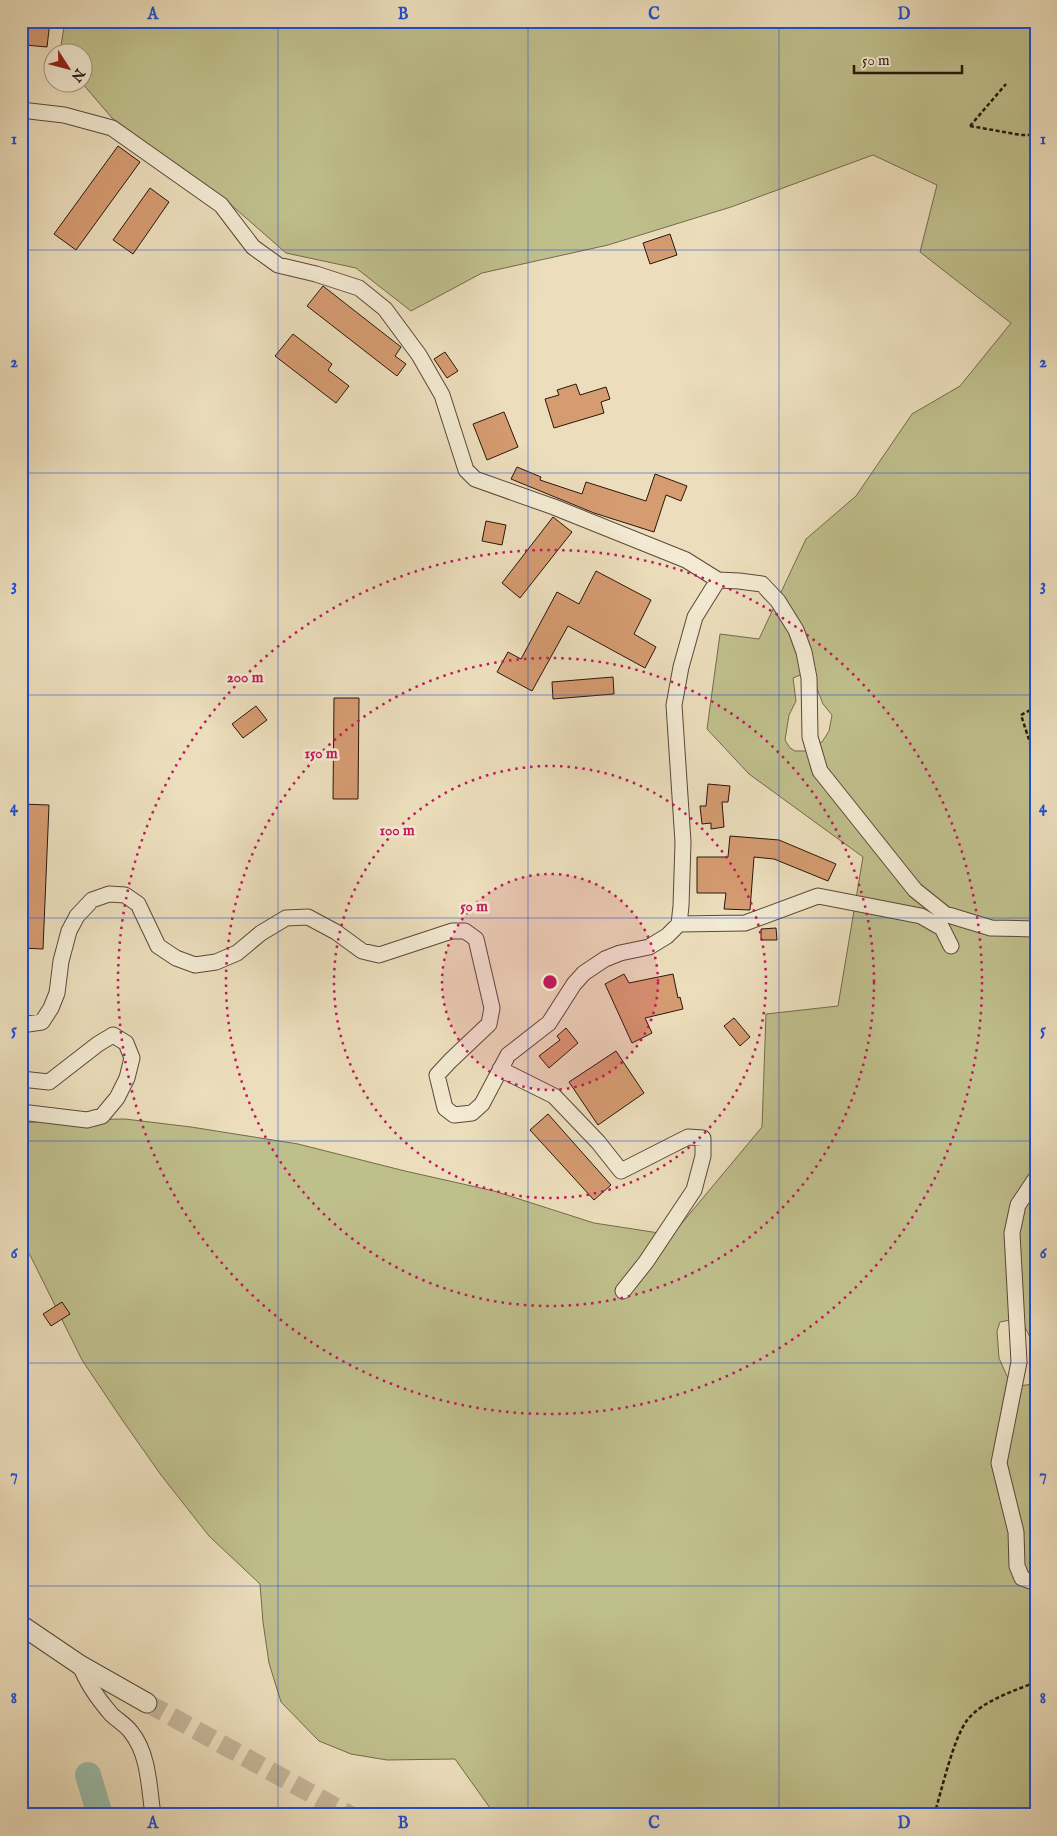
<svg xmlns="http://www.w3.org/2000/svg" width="1057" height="1836" viewBox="0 0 1057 1836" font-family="'IM FELL English',serif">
	<rect width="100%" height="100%" fill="#ecdebc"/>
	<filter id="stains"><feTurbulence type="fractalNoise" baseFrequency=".004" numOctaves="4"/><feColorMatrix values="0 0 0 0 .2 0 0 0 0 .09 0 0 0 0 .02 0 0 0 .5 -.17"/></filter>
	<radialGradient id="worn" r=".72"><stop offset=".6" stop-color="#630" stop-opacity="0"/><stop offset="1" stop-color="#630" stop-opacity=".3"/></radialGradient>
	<path fill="#bfbf8c" stroke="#746a4c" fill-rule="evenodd" d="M65 21H1036V1353L1028 1333 1020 1318 1000 1322 997 1331 999 1358 1010 1383 1018 1386 1034 1384 1036 1381V1815H495L455 1759 387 1760 351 1754 319 1741 281 1702 269 1663 263 1622 260 1584 209 1536 161 1475 123 1421 82 1360 30 1255 21 1245V1123L63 1120 125 1119 191 1127 298 1144 405 1171 494 1191 594 1223 672 1235 762 1127 766 1014 838 1006 863 857 749 774 707 729 720 634 759 639 806 539 856 496 912 414 960 386 1011 323 920 252 937 185 873 155 731 207 608 245 482 273 411 311 356 268 286 253 229 203 112 118 82 83V52H60ZM810 671 823 704 832 715 829 731 822 742 811 746 805 751H795L790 748 785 740 789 715 796 701 793 678Z"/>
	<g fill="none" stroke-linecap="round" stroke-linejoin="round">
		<path stroke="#9abdab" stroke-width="26" d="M88 1775 100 1815"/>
	</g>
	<path fill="#d59b71" stroke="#2a160c" d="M27 21H50L47 47 25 45Z
		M118 146 140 162 76 250 54 234Z
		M150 188 169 202 133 254 113 240Z
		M670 234 677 255 650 264 643 243Z
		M323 286 401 347 395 356 406 364 397 376 307 306Z
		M293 334 332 364 328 370 349 386 336 403 275 356Z
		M445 352 458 371 447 378 434 359Z
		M576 384 580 395 606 387 610 399 601 402 604 413 554 428 545 399 559 395 557 390Z
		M504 412 518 447 487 460 473 424Z
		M517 467 541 477 540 480 582 494 586 482 646 501 655 474 687 486 681 501 666 495 654 532 594 513 511 479Z
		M553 517 572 532 520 598 502 583Z
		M486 521 506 525 502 545 482 541Z
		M596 571 651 600 634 634 656 647 645 668 568 626 532 691 497 672 508 652 521 659 557 592 579 604Z
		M613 677 614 694 553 699 552 682Z
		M334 698H359L358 799H333Z
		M256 706 267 720 243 738 232 724Z
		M708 784 730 786 728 802H722L724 827 711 829V823L702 824 700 806H706Z
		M21 804 49 805 43 949 21 948Z
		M730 836 779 840 836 864 828 881 774 859 754 857 750 910 724 909 726 893H697V857H728Z
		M776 928 777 940H761V929Z
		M624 974 629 983 673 974 678 998 680 997 683 1009 645 1018 652 1033 632 1043 605 984Z
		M734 1018 750 1037 740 1046 724 1026Z
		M566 1028 578 1043 549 1068 539 1056 560 1040 557 1036Z
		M616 1051 644 1093 598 1125 569 1082Z
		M548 1114 611 1185 594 1200 530 1130Z
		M62 1302 70 1314 51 1326 43 1314Z"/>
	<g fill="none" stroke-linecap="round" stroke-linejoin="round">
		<path stroke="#c5b699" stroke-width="19" stroke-dasharray="19 9" stroke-linecap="butt" d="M147 1703 350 1815"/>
		<g stroke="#5a4838" stroke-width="17">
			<path id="minor" d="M21 110 64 115 112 128 221 205 253 247 278 265 316 274 359 288 385 309 419 355 442 395 466 470 475 479 554 507 686 560 718 580 739 581 762 584 778 601 796 630 804 652 809 678 810 737 820 771 915 890 945 914 991 928 1036 929
				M679 924 745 923 818 896 921 916 942 928 951 946
				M21 1025 42 1022 51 1008 57 993 61 961 69 931 77 916 92 900 109 894 125 895 138 904 158 946 176 958 195 965 216 962 237 953 261 933 286 918 308 917 336 932 362 951 379 955 452 931H465L476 939 492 1008 489 1024 450 1061 437 1075 445 1108 454 1115 472 1113 482 1104 508 1055 549 1023 574 984 584 973 605 959 620 953 649 947 667 936 679 924 681 906 683 842 674 705 681 667 695 617 718 580
				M500 1069 554 1096 598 1142 621 1171 688 1137 703 1138V1156L694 1190 646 1262 623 1291
				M21 1079 49 1082 98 1044 113 1035 126 1043 132 1058 127 1078 117 1098 102 1116 87 1120 21 1112
				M1036 1178 1018 1205 1012 1233 1019 1362 999 1463 1016 1532 1017 1566 1022 1578 1036 1583
				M80 1665C87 1684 98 1699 111 1714 117 1720 126 1725 131 1732 149 1754 149 1788 153 1815"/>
		</g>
		<g stroke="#5a4838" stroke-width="21">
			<path id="tertiary" d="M21 1625 80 1665 147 1703"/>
		</g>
		<path stroke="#2a160c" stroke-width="2.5" stroke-dasharray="4 2.5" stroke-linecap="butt" d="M970 126 1021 135H1036
			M970 126 1006 84
			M1036 707 1021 715 1036 761
			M934 1815C942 1790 953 1738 968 1719 984 1700 1014 1691 1036 1682"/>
		<use href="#minor" stroke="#f3ead3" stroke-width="15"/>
		<use href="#tertiary" stroke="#f3ead3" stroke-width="19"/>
	</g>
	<path fill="none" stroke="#1d4ed8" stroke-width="1" stroke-opacity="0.55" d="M278 21V1815M528 21V1815M779 21V1815M21 250H1036M21 473H1036M21 695H1036M21 918H1036M21 1141H1036M21 1363H1036M21 1586H1036"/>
	<circle cx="550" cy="982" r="108" fill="#c2185b" fill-opacity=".12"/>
	<g fill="none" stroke="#c2185b" stroke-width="2.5" stroke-dasharray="2.5 5">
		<circle cx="550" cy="982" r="108"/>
		<circle cx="550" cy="982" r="216"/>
		<circle cx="550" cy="982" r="324"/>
		<circle cx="550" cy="982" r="432"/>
	</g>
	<circle cx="550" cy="982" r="8" fill="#c2185b" stroke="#f3ead3" stroke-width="2.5"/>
	<g font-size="15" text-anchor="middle" font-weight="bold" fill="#c2185b" stroke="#f3ead3" stroke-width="5" stroke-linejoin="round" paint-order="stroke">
		<text x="245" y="682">200 m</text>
		<text x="321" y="758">150 m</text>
		<text x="397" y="835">100 m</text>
		<text x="474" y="911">50 m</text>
	</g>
	<rect width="1057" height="1836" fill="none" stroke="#ecdebc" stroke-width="55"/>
	<g transform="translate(68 68) rotate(126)"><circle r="24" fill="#f3ead3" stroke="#a39583"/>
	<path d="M0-4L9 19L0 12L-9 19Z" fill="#8f2418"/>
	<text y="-8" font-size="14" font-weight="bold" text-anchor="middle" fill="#2a160c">N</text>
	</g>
	<path d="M854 65v8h108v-8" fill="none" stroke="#2a160c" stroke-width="2.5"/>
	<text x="862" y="65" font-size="15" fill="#2a160c" stroke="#f3ead3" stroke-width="4" paint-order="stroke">50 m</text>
	<rect x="28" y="28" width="1002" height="1780" fill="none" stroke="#1d4ed8" stroke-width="2"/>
	<g font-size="16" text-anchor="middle" font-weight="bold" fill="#1d4ed8">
		<text x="153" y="19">A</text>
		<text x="403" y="19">B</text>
		<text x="654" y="19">C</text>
		<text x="904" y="19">D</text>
		<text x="14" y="144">1</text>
		<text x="1043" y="144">1</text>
		<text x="14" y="367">2</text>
		<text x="1043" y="367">2</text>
		<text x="14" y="590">3</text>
		<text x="1043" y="590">3</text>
		<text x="14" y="812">4</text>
		<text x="1043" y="812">4</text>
		<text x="14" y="1035">5</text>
		<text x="1043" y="1035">5</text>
		<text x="14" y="1258">6</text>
		<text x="1043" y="1258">6</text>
		<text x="14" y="1480">7</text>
		<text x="1043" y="1480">7</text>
		<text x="14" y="1703">8</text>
		<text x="1043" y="1703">8</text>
		<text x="153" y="1828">A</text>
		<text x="403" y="1828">B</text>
		<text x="654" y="1828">C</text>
		<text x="904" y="1828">D</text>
	</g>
	<rect width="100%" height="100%" filter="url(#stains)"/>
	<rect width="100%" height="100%" fill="url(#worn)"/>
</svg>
